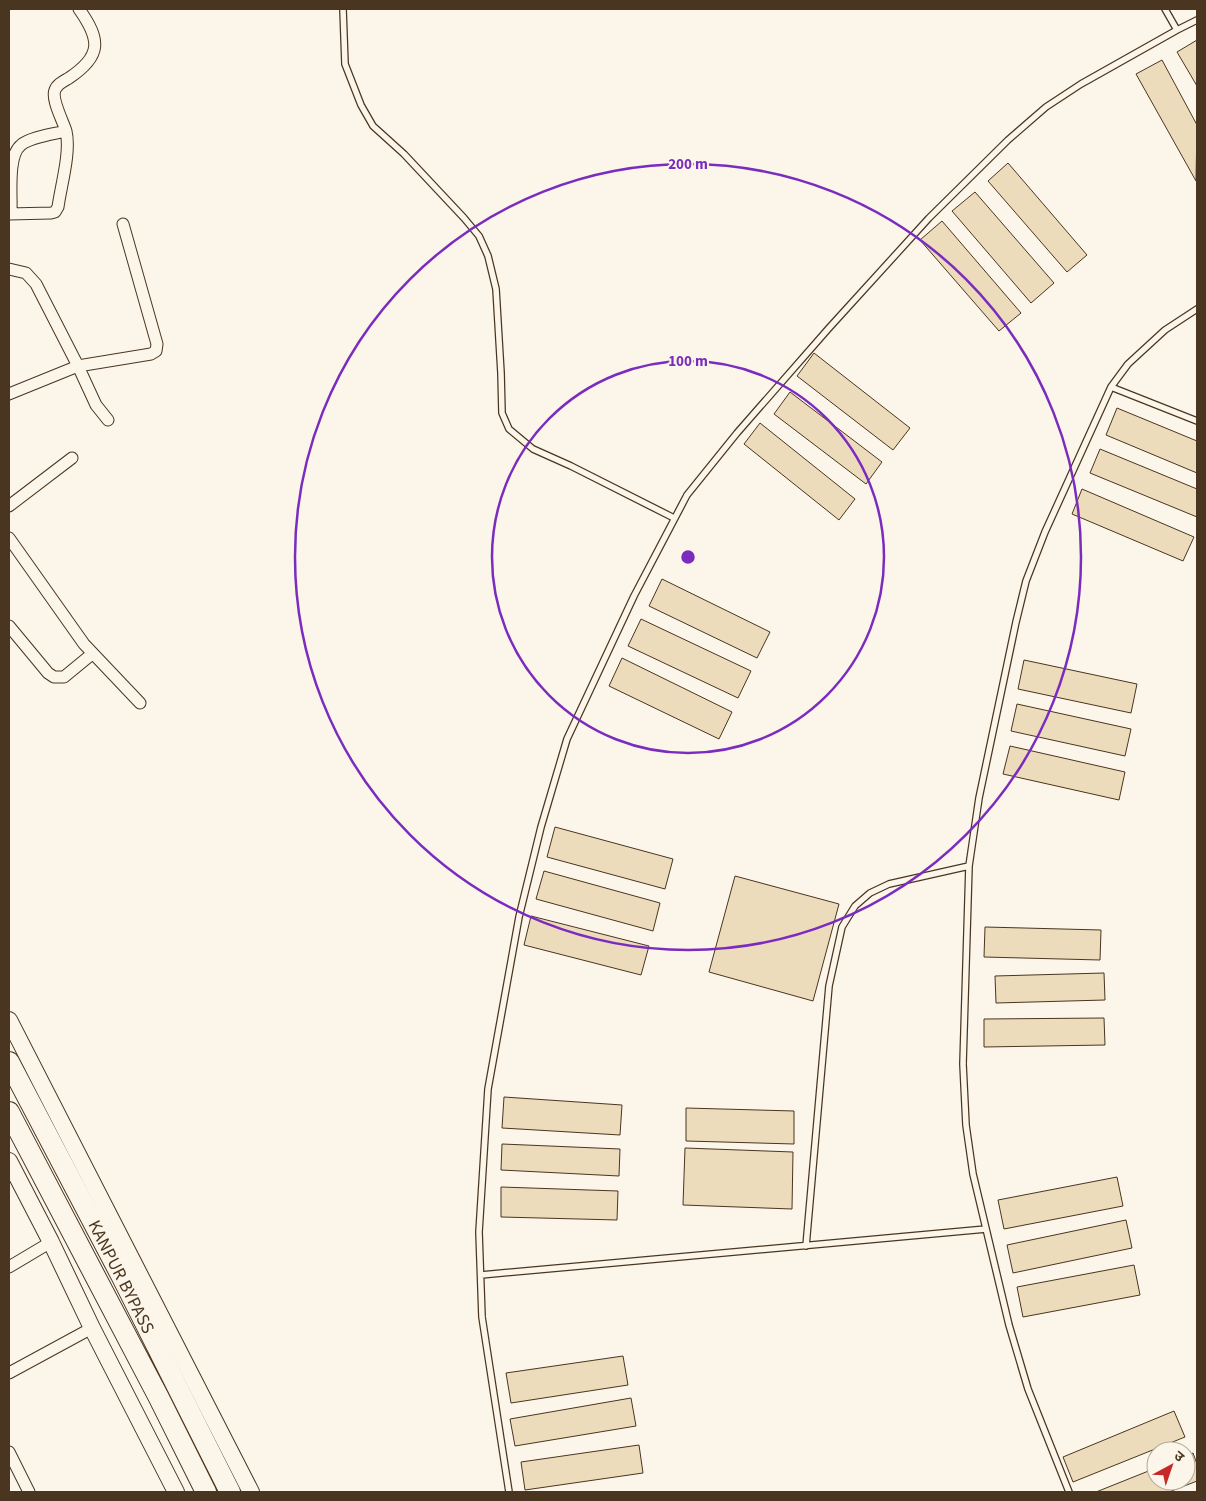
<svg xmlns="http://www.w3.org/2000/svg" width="1206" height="1501" viewBox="0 0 1206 1501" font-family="'Source Sans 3','Noto Sans Devanagari',sans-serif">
	<rect width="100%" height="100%" fill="#fbf6e9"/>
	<path fill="#ecdcbc" stroke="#4a3520" d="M1197 40V86L1177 52Z
		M1162 60 1197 125 1196 181 1136 74Z
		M1008 163 1087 255 1067 272 988 181Z
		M975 192 1054 283 1031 303 952 211Z
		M942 221 1021 313 999 331 920 240Z
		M814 353 910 428 893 450 797 376Z
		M790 392 882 462 866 484 774 414Z
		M1117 408 1197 441V473L1106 435Z
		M760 423 855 499 839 520 744 444Z
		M1100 449 1197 489V517L1090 473Z
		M1082 489 1194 537 1183 561 1072 514Z
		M662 579 770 632 757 658 649 606Z
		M641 619 751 671 738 698 628 646Z
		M622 658 732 712 719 739 609 686Z
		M1024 660 1137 684 1131 713 1018 689Z
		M1017 704 1131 729 1125 756 1011 731Z
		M1010 746 1125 772 1119 800 1003 774Z
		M555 827 673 859 665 889 547 857Z
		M544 871 660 903 653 931 536 899Z
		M735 876 839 904 813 1001 709 972Z
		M531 916 649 946 641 975 524 945Z
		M985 927 1101 930 1100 960 984 957Z
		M1104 973 1105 1000 996 1003 995 976Z
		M1104 1018 1105 1045 984 1047V1019Z
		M504 1097 622 1105 620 1135 502 1128Z
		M686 1108 794 1111V1144L686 1141Z
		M502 1144 620 1149 619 1176 501 1170Z
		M685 1148 793 1152 792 1209 683 1205Z
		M1117 1177 1123 1206 1004 1229 998 1200Z
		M501 1187 618 1191 617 1220 501 1217Z
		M1126 1220 1132 1248 1013 1273 1007 1245Z
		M1134 1265 1140 1295 1023 1317 1017 1287Z
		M623 1356 628 1385 511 1403 506 1373Z
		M631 1398 636 1426 515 1446 510 1419Z
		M1174 1411 1185 1437 1073 1482 1063 1457Z
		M639 1445 643 1473 525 1490 521 1462Z
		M1193 1453 1197 1464V1481L1169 1492H1096L1156 1468V1481H1186V1456Z"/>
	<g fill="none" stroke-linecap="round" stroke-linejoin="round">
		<g stroke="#4a3520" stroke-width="8">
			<path id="service" d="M343 9 345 64 361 105 373 126 404 154 464 218 479 236 488 256 496 289 501 373 502 413 509 429 533 449 571 466 674 518
				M1165 9 1177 30
				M1111 387 1197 421
				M806 1246 829 986 842 927 855 906 870 893 889 884 969 866
				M481 1275 986 1229
				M509 1492 482 1317 479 1232 488 1089 519 917 541 827 567 739 634 596 687 495 737 433 829 328 929 218 1008 140 1046 107 1081 84 1177 30 1197 20
				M1069 1492 1028 1389 1009 1325 973 1174 966 1125 963 1064 969 866 979 798 1016 622 1026 581 1045 532 1111 387 1128 364 1165 330 1197 309"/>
		</g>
		<g stroke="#4a3520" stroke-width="13">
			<path id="minor" d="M11 213C12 196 7 156 21 145 30 137 54 134 66 131
				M9 214 51 213 55 212 58 207C61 185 71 152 66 131 63 121 51 99 55 90 57 84 64 81 69 78 102 56 101 40 79 9
				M9 269 26 273 36 284 78 366 96 405 108 420
				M9 394 78 366 151 354 156 351 157 344 123 224
				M9 506 72 458
				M9 538 84 644 140 703
				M9 626 48 673 54 677H64L92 654
				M9 1267 51 1242
				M9 1373 92 1328
				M9 1452 29 1492"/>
		</g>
		<g stroke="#4a3520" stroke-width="18">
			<path id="secondary" d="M9 1020 251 1492
				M9 1161 51 1242 92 1328 176 1492"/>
		</g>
		<g stroke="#4a3520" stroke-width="22">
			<path id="trunk" d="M9 1062 123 1279 230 1492
				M9 1112 158 1396 206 1492"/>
		</g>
		<use href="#service" stroke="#fbf6e9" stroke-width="5.5"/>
		<use href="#minor" stroke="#fbf6e9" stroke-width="11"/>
		<use href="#secondary" stroke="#fbf6e9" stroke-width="16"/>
		<use href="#trunk" stroke="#fbf6e9" stroke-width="20"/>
	</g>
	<g fill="none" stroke="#7b2cbf" stroke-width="2.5">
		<circle cx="688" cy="557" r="196"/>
		<circle cx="688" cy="557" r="393"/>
	</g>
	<g text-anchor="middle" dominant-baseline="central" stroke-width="4" stroke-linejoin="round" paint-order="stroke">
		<g font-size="18" fill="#4a3520" stroke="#fbf6e9">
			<text transform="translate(121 1277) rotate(63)">KANPUR BYPASS</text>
		</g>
	</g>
	<circle cx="688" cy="557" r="8" fill="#7b2cbf" stroke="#fbf6e9" stroke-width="2.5"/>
	<g font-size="15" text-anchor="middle" font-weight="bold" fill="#7b2cbf" stroke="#fbf6e9" stroke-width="4" stroke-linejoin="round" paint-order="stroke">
		<text x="688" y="169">200 m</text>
		<text x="688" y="366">100 m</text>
	</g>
	<rect width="1206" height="1501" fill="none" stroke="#4a3520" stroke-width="20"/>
	<g transform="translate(1171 1466) rotate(40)"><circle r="24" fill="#fbf6e9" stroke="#b4a999"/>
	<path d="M0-4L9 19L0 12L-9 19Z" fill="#c62828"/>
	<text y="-8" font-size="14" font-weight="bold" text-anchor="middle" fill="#4a3520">उ</text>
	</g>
</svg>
